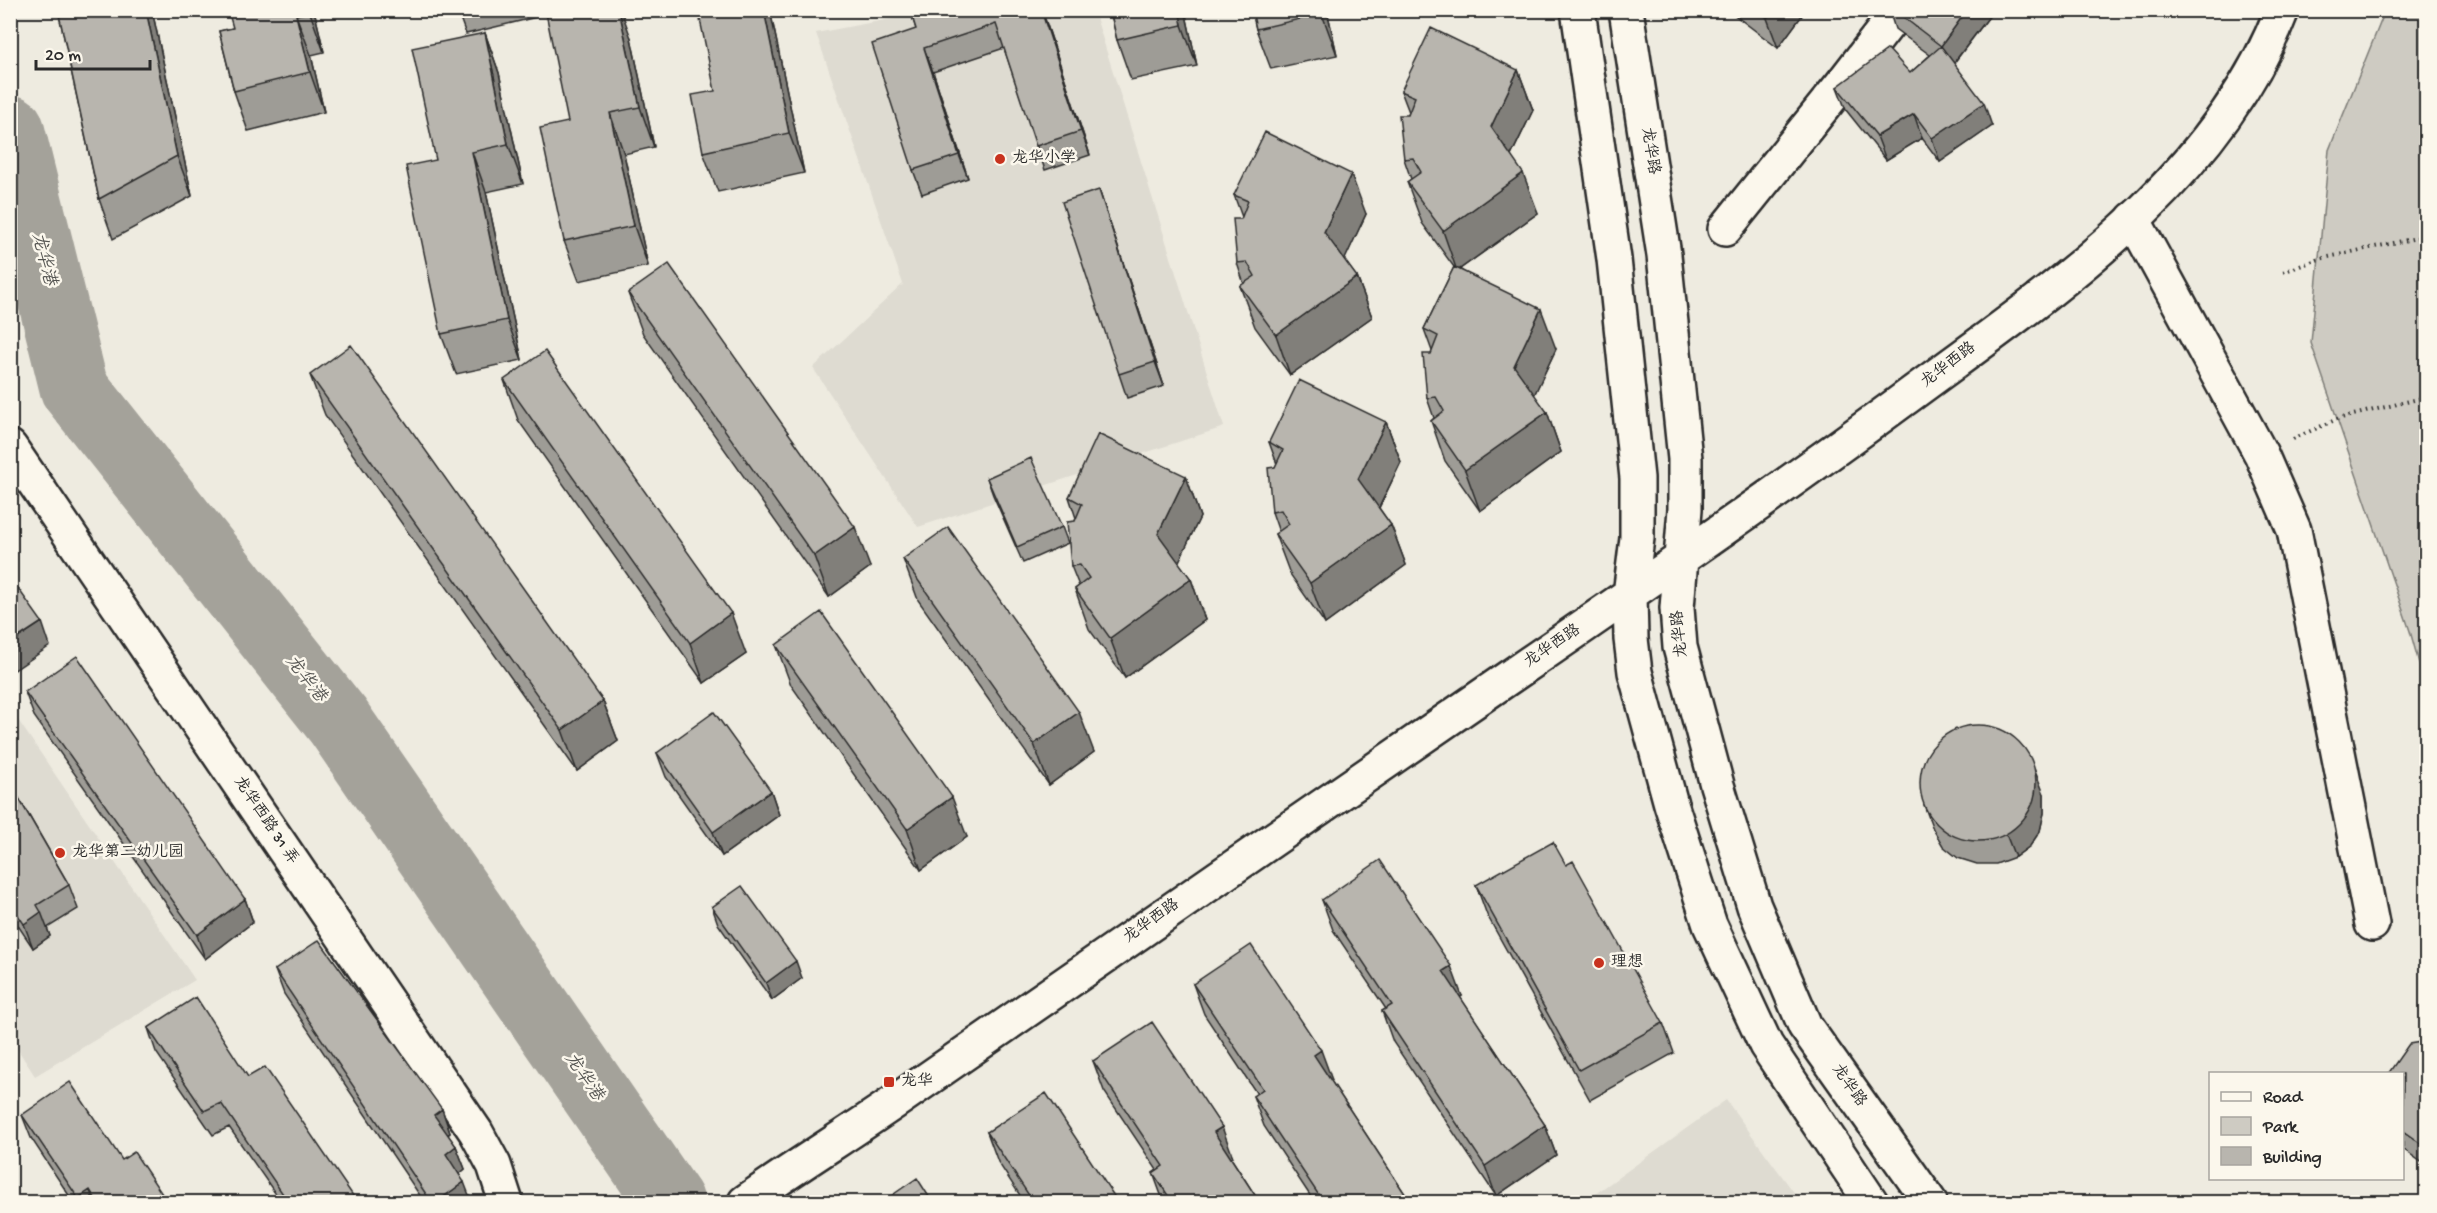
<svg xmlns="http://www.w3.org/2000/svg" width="2437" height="1213" viewBox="0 0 2437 1213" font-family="'Gochi Hand','LXGW WenKai TC',sans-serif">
	<rect width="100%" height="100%" fill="#eeebe0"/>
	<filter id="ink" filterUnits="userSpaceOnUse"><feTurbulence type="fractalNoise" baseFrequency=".0167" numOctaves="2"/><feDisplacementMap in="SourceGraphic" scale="12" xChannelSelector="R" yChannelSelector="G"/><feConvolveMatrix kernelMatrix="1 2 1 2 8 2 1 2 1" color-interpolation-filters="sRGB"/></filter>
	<g filter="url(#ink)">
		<path fill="#dedbd1" d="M932 11H1094L1224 427 918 527 813 368 903 284 816 33Z
			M18 720 195 980 35 1076 11 1039 10 725Z
			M1726 1100 1801 1202H1584Z"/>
		<path fill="#cecbc2" stroke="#7c7b76" stroke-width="1.5" d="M2385 11H2426V688L2410 631 2311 343 2329 150Z"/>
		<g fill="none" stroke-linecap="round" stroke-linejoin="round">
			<path stroke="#a4a29a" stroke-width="69" d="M10 129 74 388 338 721 670 1202"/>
			<g stroke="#2b2b2b" stroke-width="38">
				<path id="street" d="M2133 219 2261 454 2294 530 2372 924
					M1725 229 1841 85 1899 10
					M10 447 476 1132 494 1165 506 1202"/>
			</g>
			<g stroke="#2b2b2b" stroke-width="38">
				<path id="secondary" d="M1578 10 1614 259 1637 478V538L1630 595 1631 639 1635 672 1671 804 1710 925 1766 1045 1871 1202
					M1626 10 1664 255 1685 459V509L1677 608 1680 647 1717 785 1754 906 1805 1026 1930 1202
					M745 1202C799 1164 855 1130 909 1092 1108 954 1308 815 1508 678 1641 587 1773 496 1903 400 2045 295 2217 183 2282 10"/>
			</g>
			<path stroke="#2b2b2b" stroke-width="4" stroke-dasharray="1.5 4.5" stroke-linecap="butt" d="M2283 272 2319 259 2426 236
				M2293 439 2337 419 2426 397"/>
			<use href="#street" stroke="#fbf7ec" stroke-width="33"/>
			<use href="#secondary" stroke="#fbf7ec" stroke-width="33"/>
		</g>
		<path fill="#9e9c96" stroke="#2b2b2b" stroke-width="1.5" d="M58 10H152L192 196 113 239 99 199Z
			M314 10 324 52 311 55 324 112 248 131 234 91 219 31Z
			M457 10H536L537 17 466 34Z
			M770 10 804 173 718 192 703 152 715 91Z
			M910 10H1042L1090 155 1045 170 1004 48 933 72 968 178 922 194 913 170 916 29Z
			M1110 10H1185L1197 66 1131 80 1117 40Z
			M1252 10H1327L1337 55 1271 69 1256 29Z
			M1728 10H1806L1778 48Z
			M1889 10H1994L1954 63 1992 126 1940 162 1922 138 1886 160 1846 110 1837 87 1910 73 1930 55 1895 29Z
			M485 33 499 73 523 184 486 192 522 360 456 374 441 334 436 160Z
			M631 38 654 147 624 154 648 266 579 281 564 241 568 122Z
			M1518 70 1533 110 1511 156 1538 213 1460 269 1556 349 1534 395 1547 412 1561 452 1480 511 1445 461 1431 421 1434 418 1427 398 1432 351 1424 329 1454 267 1422 223 1407 182 1411 179 1404 159 1408 115 1409 112 1401 91Z
			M1099 190 1164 386 1127 398 1119 374Z
			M1234 195 1366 214 1344 260 1357 277 1372 317 1290 375 1255 327 1240 286 1244 284 1237 263 1242 217Z
			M628 293 870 567 829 597 643 334Z
			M310 375 603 701 618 741 577 771 325 415Z
			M504 380 746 654 704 683 518 420Z
			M1386 422 1401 462 1379 508 1391 525 1406 565 1325 624 1290 574 1275 534 1279 532 1272 512 1275 467 1277 464 1269 442Z
			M1186 476 1200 517 1178 562 1191 579 1205 620 1125 678 1089 629 1075 589 1079 586 1071 566 1075 521 1076 518 1069 497Z
			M987 478 1062 527 1068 543 1023 563 993 495Z
			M903 559 1094 752 1049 785 918 600Z
			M776 645 967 837 921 870 791 685Z
			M25 692 245 899 253 922 205 959 34 716Z
			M657 753 771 791 779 815 722 856 666 777Z
			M10 783 69 885 78 909 47 928 50 936 33 948 15 921 10 924Z
			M2044 794V813L2040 831 2030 846 2015 857 1996 864H1977L1958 858 1943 846 1933 829 1924 805Z
			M1476 885 1663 1023 1674 1053 1590 1100 1487 915Z
			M1322 900 1462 996 1460 997 1545 1125 1556 1155 1496 1196 1393 1042 1382 1011 1386 1009 1333 930Z
			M712 907 802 978 772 1000 718 924Z
			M275 970 442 1109 450 1133 448 1135 456 1146 465 1169 459 1174 472 1203H425L284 994Z
			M1193 984 1332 1080 1331 1081 1411 1203H1315L1264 1126 1253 1096 1257 1094 1204 1014Z
			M148 1028 248 1077 358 1203H282L229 1127 213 1135 156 1052Z
			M2427 1041V1166L2403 1149V1074Z
			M1093 1061 1233 1157 1231 1158 1260 1203H1164L1153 1173 1157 1170 1104 1091Z
			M22 1115 122 1160 168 1203H74L31 1138Z
			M987 1132 1117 1203H1025L998 1162Z"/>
		<path fill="#817f7a" stroke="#2b2b2b" stroke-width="1.5" d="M146 10H152L192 196 177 156Z
			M309 10H314L324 52Z
			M619 10H621L631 38 654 147 640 107Z
			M764 10H770L804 173 789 133Z
			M1041 10H1042L1090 155 1081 131Z
			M1179 10H1185L1197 66 1182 25Z
			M1321 10H1327L1337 55 1322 14Z
			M1773 10H1806L1778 48 1767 18Z
			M1967 10H1994L1949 69 1941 46Z
			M296 15 311 55 324 112 310 72Z
			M485 33 499 73 523 184 508 144Z
			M924 48 933 72 968 178 959 155Z
			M1518 70 1533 110 1505 168 1491 127Z
			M1984 103 1992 126 1940 162 1932 138Z
			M610 113 624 154 648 266 634 226Z
			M1914 114 1922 138 1886 160 1877 136Z
			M472 152 486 192 522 360 507 320Z
			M1523 173 1538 213 1457 271 1443 231Z
			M1351 174 1366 214 1339 272 1324 232Z
			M1099 190 1107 214 1164 386 1155 362Z
			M1357 277 1372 317 1290 375 1276 335Z
			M1541 309 1556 349 1529 406 1514 366Z
			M1547 412 1561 452 1480 511 1465 470Z
			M1386 422 1401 462 1373 520 1358 479Z
			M1186 476 1200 517 1173 574 1158 534Z
			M1391 525 1406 565 1325 624 1310 583Z
			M855 527 870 567 829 597 814 556Z
			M1191 579 1205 620 1125 678 1110 638Z
			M731 613 746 654 704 683 690 643Z
			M42 622 50 646 10 673V643Z
			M603 701 618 741 577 771 562 730Z
			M1079 712 1094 752 1049 785 1034 744Z
			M2035 771 2044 794V813L2040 831 2030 846 2015 857 2006 834Z
			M771 791 779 815 722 856 713 832Z
			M952 797 967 837 921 870 907 829Z
			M245 899 253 922 205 959 197 935Z
			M10 908 15 921 10 924Z
			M41 912 50 936 33 948 24 924Z
			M796 961 802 978 772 1000 766 983Z
			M1451 966 1462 996 1454 1001 1443 971Z
			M1321 1050 1332 1080 1324 1086 1314 1055Z
			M442 1109 450 1133 442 1138 434 1115Z
			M1545 1125 1556 1155 1496 1196 1485 1166Z
			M1222 1127 1233 1157 1225 1163 1214 1132Z
			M456 1146 465 1169 455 1178 446 1154Z
			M464 1182 472 1203H435Z
			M90 1190 94 1203H80L78 1198Z"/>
		<path fill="#b8b5ae" stroke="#2b2b2b" stroke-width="1.5" d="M58 10H146L177 156 99 199Z
			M228 10H309L310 12 296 15 310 72 234 91 219 31 233 28Z
			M558 10H619L640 107 610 113 634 226 564 241 540 128 568 122 546 13Z
			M698 10H764L789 133 703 152 692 95 715 91Z
			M910 10H1041L1081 131 1036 146 996 24 924 48 959 155 913 170 872 44 916 29Z
			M1110 10H1179L1182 25 1117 40Z
			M1252 10H1321L1322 14 1256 29Z
			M1758 10H1773L1767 18Z
			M1894 10H1967L1941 46Z
			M1431 28 1518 70 1491 127 1523 173 1443 231 1407 182 1421 172 1413 158 1404 159 1399 115H1408L1415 97 1401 91Z
			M485 33 508 144 472 152 507 320 441 334 406 166 436 160 412 48Z
			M1941 46 1984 103 1932 138 1914 114 1877 136 1837 87 1888 49 1910 73Z
			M1265 132 1351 174 1324 232 1357 277 1276 335 1240 286 1255 276 1247 262 1237 263 1233 219H1241L1248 201 1234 195Z
			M1099 190 1155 362 1119 374 1062 202Z
			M669 264 855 527 814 556 628 293Z
			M1454 267 1541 309 1514 366 1547 412 1465 470 1431 421 1444 411 1436 397 1427 398 1423 354H1431L1438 336 1424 329Z
			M351 345 603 701 562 730 310 375Z
			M545 351 731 613 690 643 504 380Z
			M1299 380 1386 422 1358 479 1391 525 1310 583 1275 534 1289 524 1281 510 1272 512 1268 468 1275 467 1283 450 1269 442Z
			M1098 434 1186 476 1158 534 1191 579 1110 638 1075 589 1089 578 1080 565 1071 566 1067 522 1075 521 1082 504 1069 497Z
			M1031 458 1062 527 1017 547 987 478Z
			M948 527 1079 712 1034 744 903 559Z
			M10 577 42 622 10 643Z
			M821 612 952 797 907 829 776 645Z
			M77 656 245 899 197 935 25 692Z
			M714 712 771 791 713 832 657 753Z
			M1920 783a58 58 0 1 1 116 0a58 58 0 1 1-116 0Z
			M10 783 69 885 37 905 41 912 24 924 10 903Z
			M1553 842 1566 865 1573 861 1663 1023 1579 1070 1476 885Z
			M1380 860 1451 966 1443 971 1545 1125 1485 1166 1382 1011 1392 1005 1322 900Z
			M742 886 796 961 766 983 712 907Z
			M319 940 442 1109 434 1115 456 1146 446 1154 464 1182 435 1203H432L275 970Z
			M1251 945 1321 1050 1314 1055 1411 1203H1324L1253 1096 1263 1089 1193 984Z
			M196 997 248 1077 265 1067 358 1203H289L221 1103 204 1111 148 1028Z
			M1152 1022 1222 1127 1214 1132 1260 1203H1173L1153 1173 1163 1166 1093 1061Z
			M2427 1041V1148L2403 1131V1074H2388L2409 1044Z
			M70 1082 122 1160 134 1152 168 1203H98L90 1190 78 1198 22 1115Z
			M1046 1093 1116 1199 1110 1203H1034L987 1132Z
			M917 1178 933 1203H881Z"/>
	</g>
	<g fill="#c8321e" stroke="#fbf7ec" stroke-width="2">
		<circle cx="1000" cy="159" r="6"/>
		<circle cx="60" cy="853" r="6"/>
		<circle cx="1599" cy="963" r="6"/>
		<rect x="883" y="1076" width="12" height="12" rx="3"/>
	</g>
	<g text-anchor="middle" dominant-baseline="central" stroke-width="5" stroke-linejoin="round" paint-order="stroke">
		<g font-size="16" fill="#2b2b2b" stroke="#fbf7ec">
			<text transform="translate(1649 151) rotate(81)">龙华路</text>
			<text transform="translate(1949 366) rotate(-37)">龙华西路</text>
			<text transform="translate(1681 634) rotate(-96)">龙华路</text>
			<text transform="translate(1553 647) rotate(-34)">龙华西路</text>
			<text transform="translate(265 821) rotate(56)">龙华西路 31 弄</text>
			<text transform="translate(1152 922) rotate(-35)">龙华西路</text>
			<text transform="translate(1848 1086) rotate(55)">龙华路</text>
		</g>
		<g font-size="16" fill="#2b2b2b" stroke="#fbf7ec" text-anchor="start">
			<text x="1012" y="159">龙华小学</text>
			<text x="72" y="853">龙华第二幼儿园</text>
			<text x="1611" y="963">理想</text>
			<text x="901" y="1082">龙华</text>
		</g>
		<g font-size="18" font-style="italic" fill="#555552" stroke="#fbf7ec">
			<text transform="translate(43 259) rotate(76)">龙华港</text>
			<text transform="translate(305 679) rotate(52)">龙华港</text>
			<text transform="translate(583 1077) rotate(55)">龙华港</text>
		</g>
	</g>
	<rect width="2437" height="1213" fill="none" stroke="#fbf7ec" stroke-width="36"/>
	<rect x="18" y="18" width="2401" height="1177" fill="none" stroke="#2b2b2b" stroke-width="2" filter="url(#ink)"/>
	<rect x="2209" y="1072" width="195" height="108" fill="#fbf7ec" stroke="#a8a59f" stroke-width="1.5"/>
	<rect x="2221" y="1092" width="30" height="9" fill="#fbf7ec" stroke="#a8a59f" stroke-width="1.5"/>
	<text x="2263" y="1102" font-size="18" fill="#2b2b2b">Road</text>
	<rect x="2221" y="1117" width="30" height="18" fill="#cecbc2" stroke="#a8a59f" stroke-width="1.5"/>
	<text x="2263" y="1132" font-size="18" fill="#2b2b2b">Park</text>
	<rect x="2221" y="1147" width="30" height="18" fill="#b8b5ae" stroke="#a8a59f" stroke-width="1.5"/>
	<text x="2263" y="1162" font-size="18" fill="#2b2b2b">Building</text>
	<path d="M36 60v9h114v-9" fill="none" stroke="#2b2b2b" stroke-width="3"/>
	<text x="45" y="60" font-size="18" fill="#2b2b2b" stroke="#fbf7ec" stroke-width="4.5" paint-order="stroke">20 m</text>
</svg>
